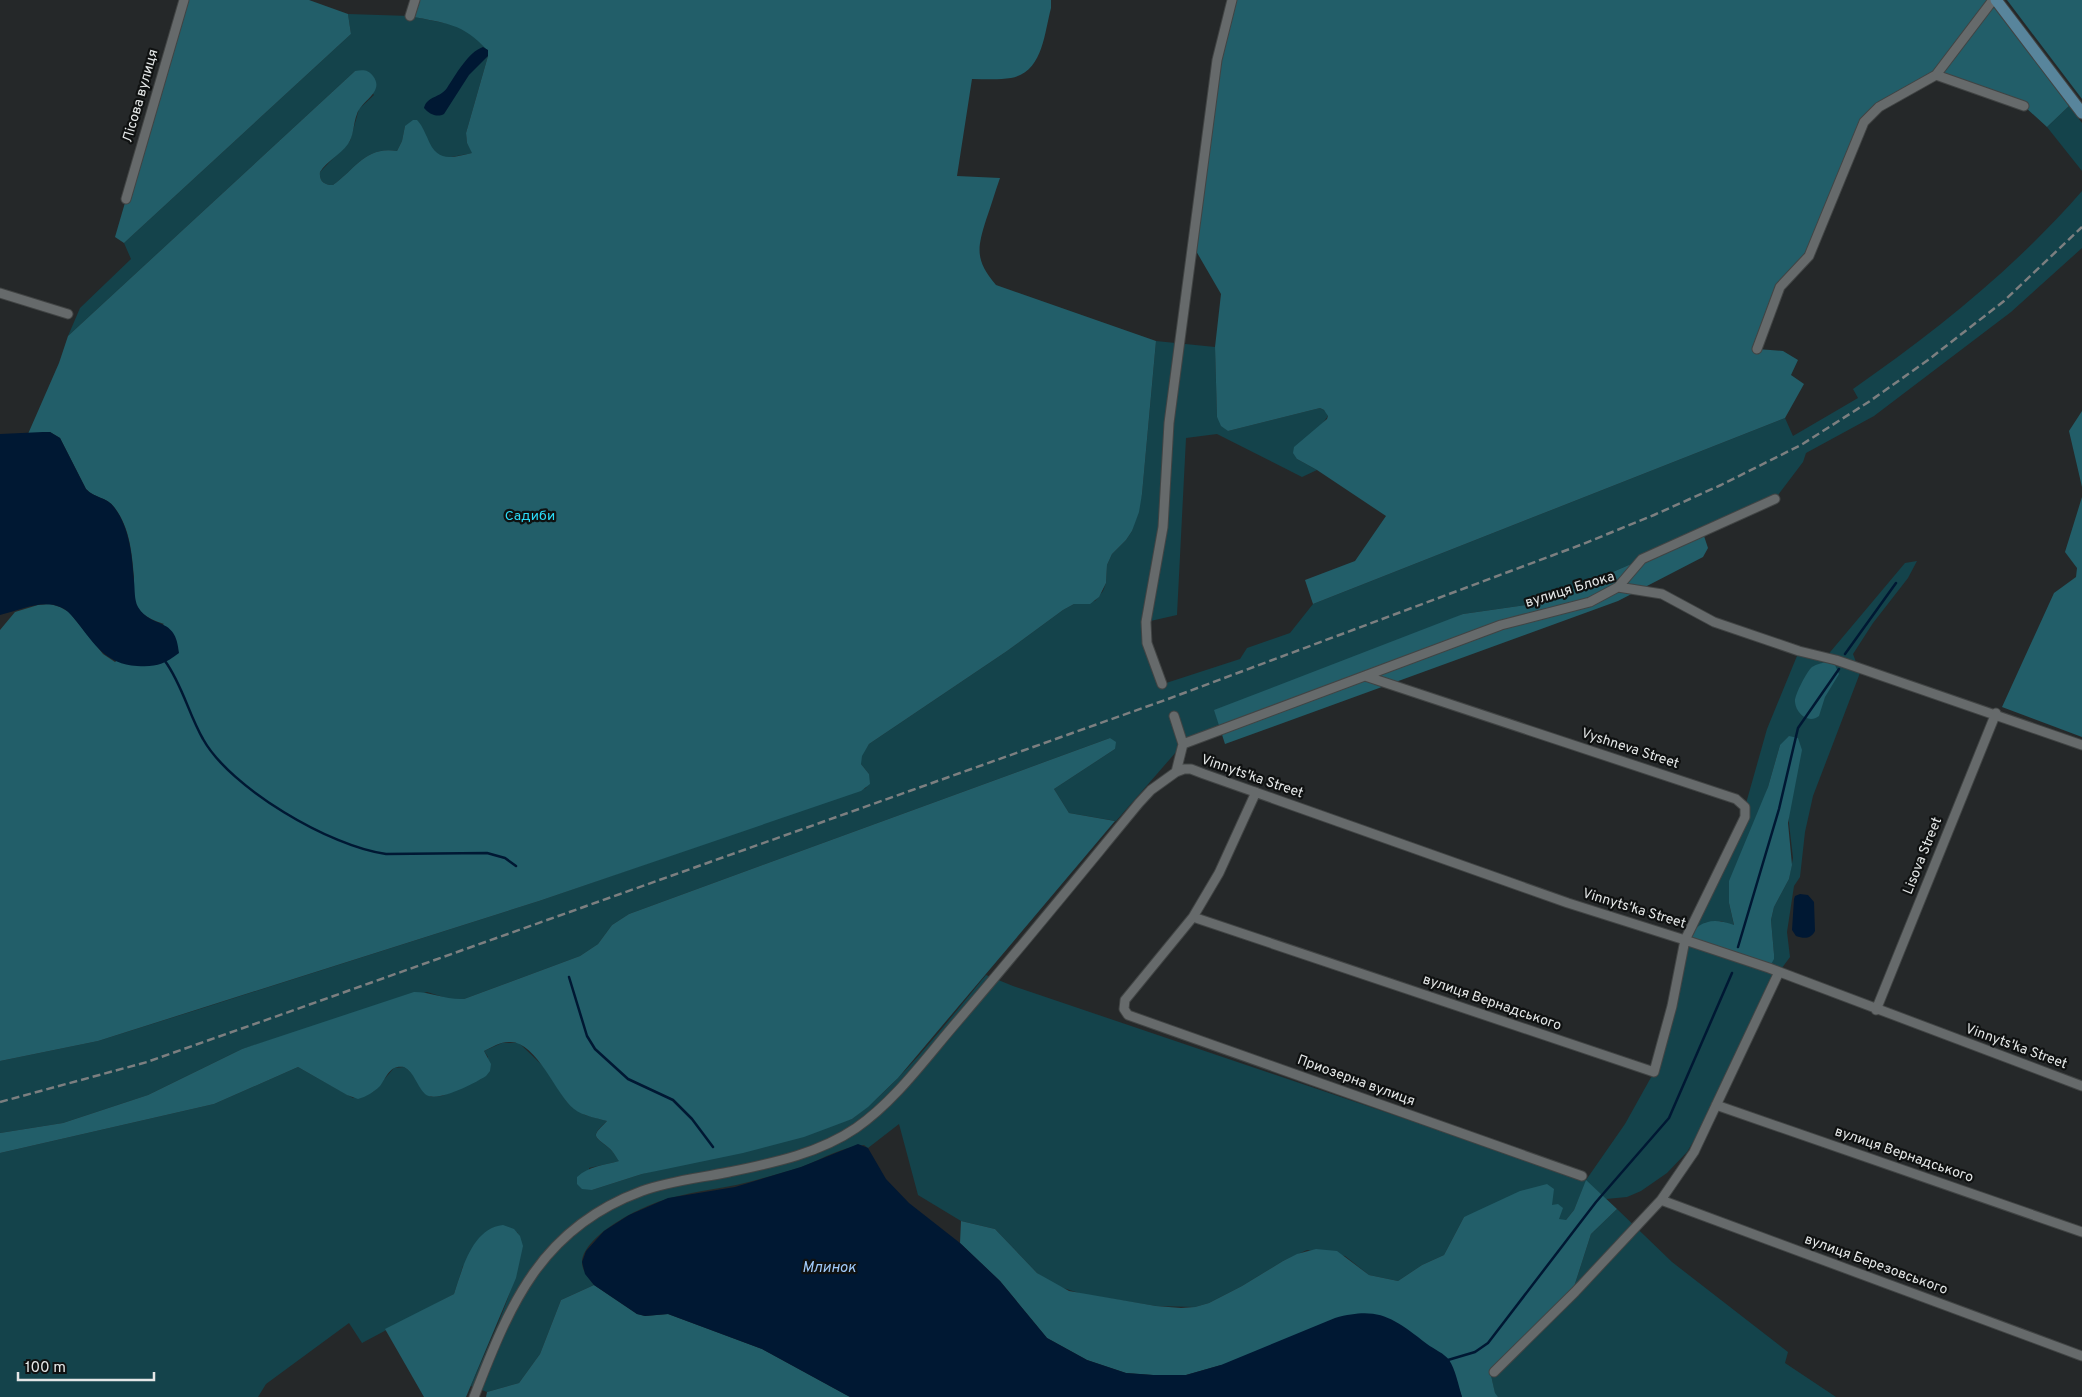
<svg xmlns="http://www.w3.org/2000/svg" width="2082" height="1397" viewBox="0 0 2082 1397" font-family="Overpass,sans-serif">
	<rect width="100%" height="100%" fill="#252829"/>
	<path fill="#14434b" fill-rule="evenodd" d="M348 14 410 16 454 25 463 28 477 39 488 50V56L466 133 467 143 473 153 451 157H443L327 212 412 139 405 126 402 141 397 151C365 146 356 169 333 185 324 185 319 181 320 172L350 141 359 109 374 95 355 71 68 336 80 308 131 259 124 243 351 34Z
		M2069 106 2082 123V171L2047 127Z
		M2082 191V248L2011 312 1874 416 1806 453 1803 462 1775 499 1703 533 1541 603 1463 614 1223 728 1183 744 1116 821 1069 813 1054 789 1115 749 1110 738 629 914 612 925 598 944 580 956 464 999 453 1000 427 992 242 1049 148 1095 63 1123 0 1133V1061L98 1041 203 1008 539 901 866 788 869 774 861 764V756L869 744 1007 651 1063 610 1074 604 1095 601 1103 591 1106 583 1107 565 1112 554 1126 540 1132 531 1142 494 1156 341 1215 347 1217 417 1228 431 1320 408 1327 412 1328 416 1297 459 1317 470 1302 477 1217 434 1186 438 1177 615 1146 622 1163 684 1240 659 1247 648 1290 633 1313 604 1785 418 1793 436 1858 398 1853 389C1936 331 2015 268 2082 191Z
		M1917 561 1908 578 1873 623 1853 654 1860 673 1813 796 1805 832 1800 877 1794 886 1787 932 1790 957 1779 972 1717 1102 1687 1152 1667 1173 1641 1191 1627 1197 1606 1199 1586 1181 1574 1210 1566 1220H1559L1552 1205 1464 1217 1444 1255 1422 1265 1398 1281 1369 1275 1345 1256 1307 1250 1283 1261 1242 1286 1209 1303 1195 1307 1156 1306 1082 1294 1057 1286 1037 1273 995 1229 961 1221 918 1195 899 1124 868 1148 864 1145C842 1147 824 1158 804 1166 790 1171 774 1175 760 1179 730 1188 698 1190 667 1199 644 1205 584 1234 582 1262 582 1271 589 1278 594 1285L561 1300 540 1354 519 1383 487 1392 471 1386C482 1358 534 1255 517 1232L463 1266 454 1294 362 1343 349 1323 266 1384 258 1397H0V1153L214 1104 298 1067 353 1098 373 1092 394 1068 404 1067C415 1073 421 1088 431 1097L442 1096 481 1079 488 1057 484 1051 502 1043H519L543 1066 567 1102 576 1110 585 1115 607 1121C590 1137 594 1136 609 1148 613 1151 616 1157 620 1161L589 1168 592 1190 642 1174 852 1119C904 1080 944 1025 986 975L1013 986 1586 1180 1625 1124 1654 1072 1685 940 1745 807 1767 729 1799 651 1826 657 1905 563ZM1780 745 1793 858 1789 879 1774 907 1771 920 1774 954 1704 923 1721 921 1734 926 1729 903 1768 787Z
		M1617 1209 1672 1262 1788 1352 1785 1363 1836 1397H1498L1495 1394 1490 1371 1573 1290 1591 1234Z"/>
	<path fill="#225e69" d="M184 0H309L348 14 351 34 124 243 115 237Z
		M415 0H1051V8C1044 34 1043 72 1011 78 999 80 985 79 972 79L957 176 1000 178C995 192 991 206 986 220 977 249 975 260 996 285L1156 341 1142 494 1139 512 1132 531 1126 540 1112 554 1107 565 1106 583 1099 597 1090 604H1074L1063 610 1007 651 869 744 862 756 861 764 869 774 870 784 861 791 539 901 98 1041 0 1061V630L15 612 38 605 50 604 60 607 69 612 103 654 115 662 164 624C155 621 144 617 138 608 133 600 134 587 134 577 132 554 130 527 114 507 107 497 94 498 86 489L60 438 50 432 28 434 59 363 68 336 355 71C362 70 368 69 373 76 385 92 362 100 357 114 353 124 354 136 348 144 340 155 327 161 320 172 319 181 324 185 333 185 356 169 365 146 397 151L402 141 405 126 413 120H417C422 125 424 131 427 137 437 163 450 158 472 153L467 143 466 133 488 56V51C462 22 446 24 410 16Z
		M1232 0H1989L2069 106 2047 127 2024 106 1936 75 1872 113 1809 256 1785 281 1757 349 1783 351 1798 360 1791 375 1804 384 1785 418 1313 604 1305 580 1355 561 1386 516 1317 470 1297 459 1293 453 1294 447 1327 419 1328 416 1324 410 1320 408 1228 431 1221 426 1217 417 1215 347 1221 294 1192 244 1217 60Z
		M2007 0H2082V99Z
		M2082 411V487L2069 431Z
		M2082 497V737L2002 707 2054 593 2076 577 2077 568 2065 552Z
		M1703 533 1708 548 1703 557 1618 601 1225 744 1214 710 1463 614 1541 603Z
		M1827 662 1835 665 1839 674 1825 697 1819 716C1809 724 1796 714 1795 702 1794 696 1807 671 1812 667 1817 664 1822 663 1827 662Z
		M1789 736 1798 738 1802 750 1788 823 1792 865 1789 879 1774 907 1771 920 1774 954V959L1769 968 1685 940C1700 921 1711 917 1734 925L1729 903V881L1768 787 1780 745Z
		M1110 738 1116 742 1115 749 1054 789 1069 813 1115 821 898 1078 868 1107 852 1119 804 1137 743 1153 642 1174 592 1190 582 1189 577 1184V1177C589 1166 604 1165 619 1161 616 1157 613 1151 609 1148 593 1135 591 1137 607 1121 596 1118 583 1116 574 1109 556 1095 536 1040 509 1042 500 1042 492 1047 484 1051L491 1064 490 1071 486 1076C475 1083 436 1104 425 1094 416 1085 415 1073 404 1067 389 1065 387 1077 380 1086 374 1092 366 1097 358 1099L347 1095 298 1067 214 1104 0 1153V1133L63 1123 148 1095 242 1049 414 992C431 992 446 1000 464 999L580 956 598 944 612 925 629 914Z
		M1586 1180 1617 1209 1591 1234 1573 1290 1490 1371 1495 1393 1498 1397H1462L1449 1360 1221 1365 1186 1375H1153L1126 1373 1087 1360 1047 1338 1000 1281 960 1243 961 1221 995 1229 1037 1273 1069 1291 1156 1306 1181 1308 1195 1307 1209 1303 1242 1286 1283 1261 1297 1254 1316 1249 1337 1251 1369 1275 1398 1281 1422 1265 1444 1255 1464 1217 1520 1191 1547 1184 1554 1189 1552 1205 1558 1204 1563 1208 1559 1219 1566 1220 1574 1210Z
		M503 1225 514 1229 520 1236 523 1246 516 1278 466 1397H424L385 1329 454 1294C462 1270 472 1228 503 1225Z
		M594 1285 637 1314 645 1316 668 1314 762 1349 850 1397H486L487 1392 519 1383 540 1354 561 1300Z"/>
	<path fill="#001833" d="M483 47 488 50V56L469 75 444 114C437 118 429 114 424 108 427 96 440 98 447 88 455 76 468 52 483 47Z
		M43 432H50L60 438 86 489C94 498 107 497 114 507 130 528 132 556 134 581 135 589 134 600 138 607 152 630 176 615 179 653 163 665 156 667 137 666 106 664 95 645 77 622 72 616 68 610 60 607 42 599 18 611 0 615V434Z
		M1800 894 1808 895 1814 902 1815 931C1811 939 1804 939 1796 936L1792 930 1794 899 1795 896Z
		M858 1144 868 1148 886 1179 909 1203 960 1243 1000 1281 1047 1338 1087 1360 1126 1373 1153 1375H1186L1221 1365 1335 1318C1379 1306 1393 1318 1427 1344 1434 1349 1445 1354 1449 1360 1455 1368 1459 1387 1462 1397H850L762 1349 668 1314 645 1316 637 1314 594 1285 585 1274 582 1262 586 1251 604 1231 629 1215 668 1198 735 1187 801 1167Z"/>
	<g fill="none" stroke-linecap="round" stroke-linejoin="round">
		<path stroke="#001833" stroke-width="2.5" d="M1845 654 1896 583
			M165 661C182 684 189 715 203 739 230 788 331 847 386 854L487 853 505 858 516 866
			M1738 947 1779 809 1798 728 1839 669
			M569 977 587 1036 595 1049 628 1079 673 1100 692 1119 713 1147
			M1448 1360 1475 1352 1488 1343 1596 1202 1669 1118 1732 973"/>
		<g stroke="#414444" stroke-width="11">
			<path id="minor" d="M410 16 415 0
				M1936 75 2024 106
				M126 199 184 0
				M0 293 68 314
				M1757 349 1780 287 1809 256 1864 122 1879 107 1936 75 1993 0
				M1618 587 1642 559 1775 499
				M1162 684 1147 643 1146 622 1163 527 1169 423 1217 60 1232 0
				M1174 716 1183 744 1176 772
				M1183 744 1501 625 1590 602 1618 587 1662 594 1714 622 1799 651 1836 660 2082 745
				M1256 792 1219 873 1193 917 1125 1000 1124 1009 1128 1015 1582 1176
				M1193 917 1654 1072 1672 1006 1685 940 1745 817V807L1736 799 1365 676
				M1876 1010 1996 713
				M1716 1105 2082 1232
				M1661 1200 2082 1356
				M1494 1372 1575 1292 1661 1200 1694 1152 1779 972
				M474 1397C510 1304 541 1228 642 1191 669 1181 700 1178 729 1172 772 1163 818 1154 856 1128 895 1101 925 1059 956 1023 1018 951 1078 877 1139 803L1151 790 1176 772 1184 769H1191L1204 774 1568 903 1685 940 1769 968 2082 1086"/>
		</g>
		<g stroke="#414444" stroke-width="13">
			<path id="major" d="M1996 0 2082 113"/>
		</g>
		<use href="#minor" stroke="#666a6b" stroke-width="9"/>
		<use href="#major" stroke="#58859c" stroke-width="11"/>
		<path stroke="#7c7f80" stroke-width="2.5" stroke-dasharray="8 4" stroke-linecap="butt" d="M0 1102 147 1062 297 1009 1168 699 1583 544 1654 515 1721 485 1801 445 1870 401 1928 360 2004 301 2082 227"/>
	</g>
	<g text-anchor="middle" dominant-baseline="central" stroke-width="4.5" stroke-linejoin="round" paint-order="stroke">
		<g font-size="14" fill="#e4e7e7" stroke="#0f1111">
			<text transform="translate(141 96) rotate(-74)">Лісова вулиця</text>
			<text transform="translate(1570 590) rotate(-17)">вулиця Блока</text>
			<text transform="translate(1630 749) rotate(18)">Vyshneva Street</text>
			<text transform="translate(1252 777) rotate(19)">Vinnyts'ka Street</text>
			<text transform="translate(1923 856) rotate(-68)">Lisova Street</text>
			<text transform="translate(1634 909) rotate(17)">Vinnyts'ka Street</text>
			<text transform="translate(1492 1003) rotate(19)">вулиця Вернадського</text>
			<text transform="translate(2016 1047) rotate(20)">Vinnyts'ka Street</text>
			<text transform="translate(1356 1081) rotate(20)">Приозерна вулиця</text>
			<text transform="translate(1904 1155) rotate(19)">вулиця Вернадського</text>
			<text transform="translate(1876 1265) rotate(20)">вулиця Березовського</text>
		</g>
		<g font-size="14" fill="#2bdaf6" stroke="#0f1111">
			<text x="530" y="516">Садиби</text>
		</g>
		<g font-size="15" font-style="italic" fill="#a0cafa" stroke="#0f1111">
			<text x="829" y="1268">Млинок</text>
		</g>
	</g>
	<path d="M18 1372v8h136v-8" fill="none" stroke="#e4e7e7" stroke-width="2.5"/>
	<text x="25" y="1372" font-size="15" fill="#e4e7e7" stroke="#0f1111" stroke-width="4" paint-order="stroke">100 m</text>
</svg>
